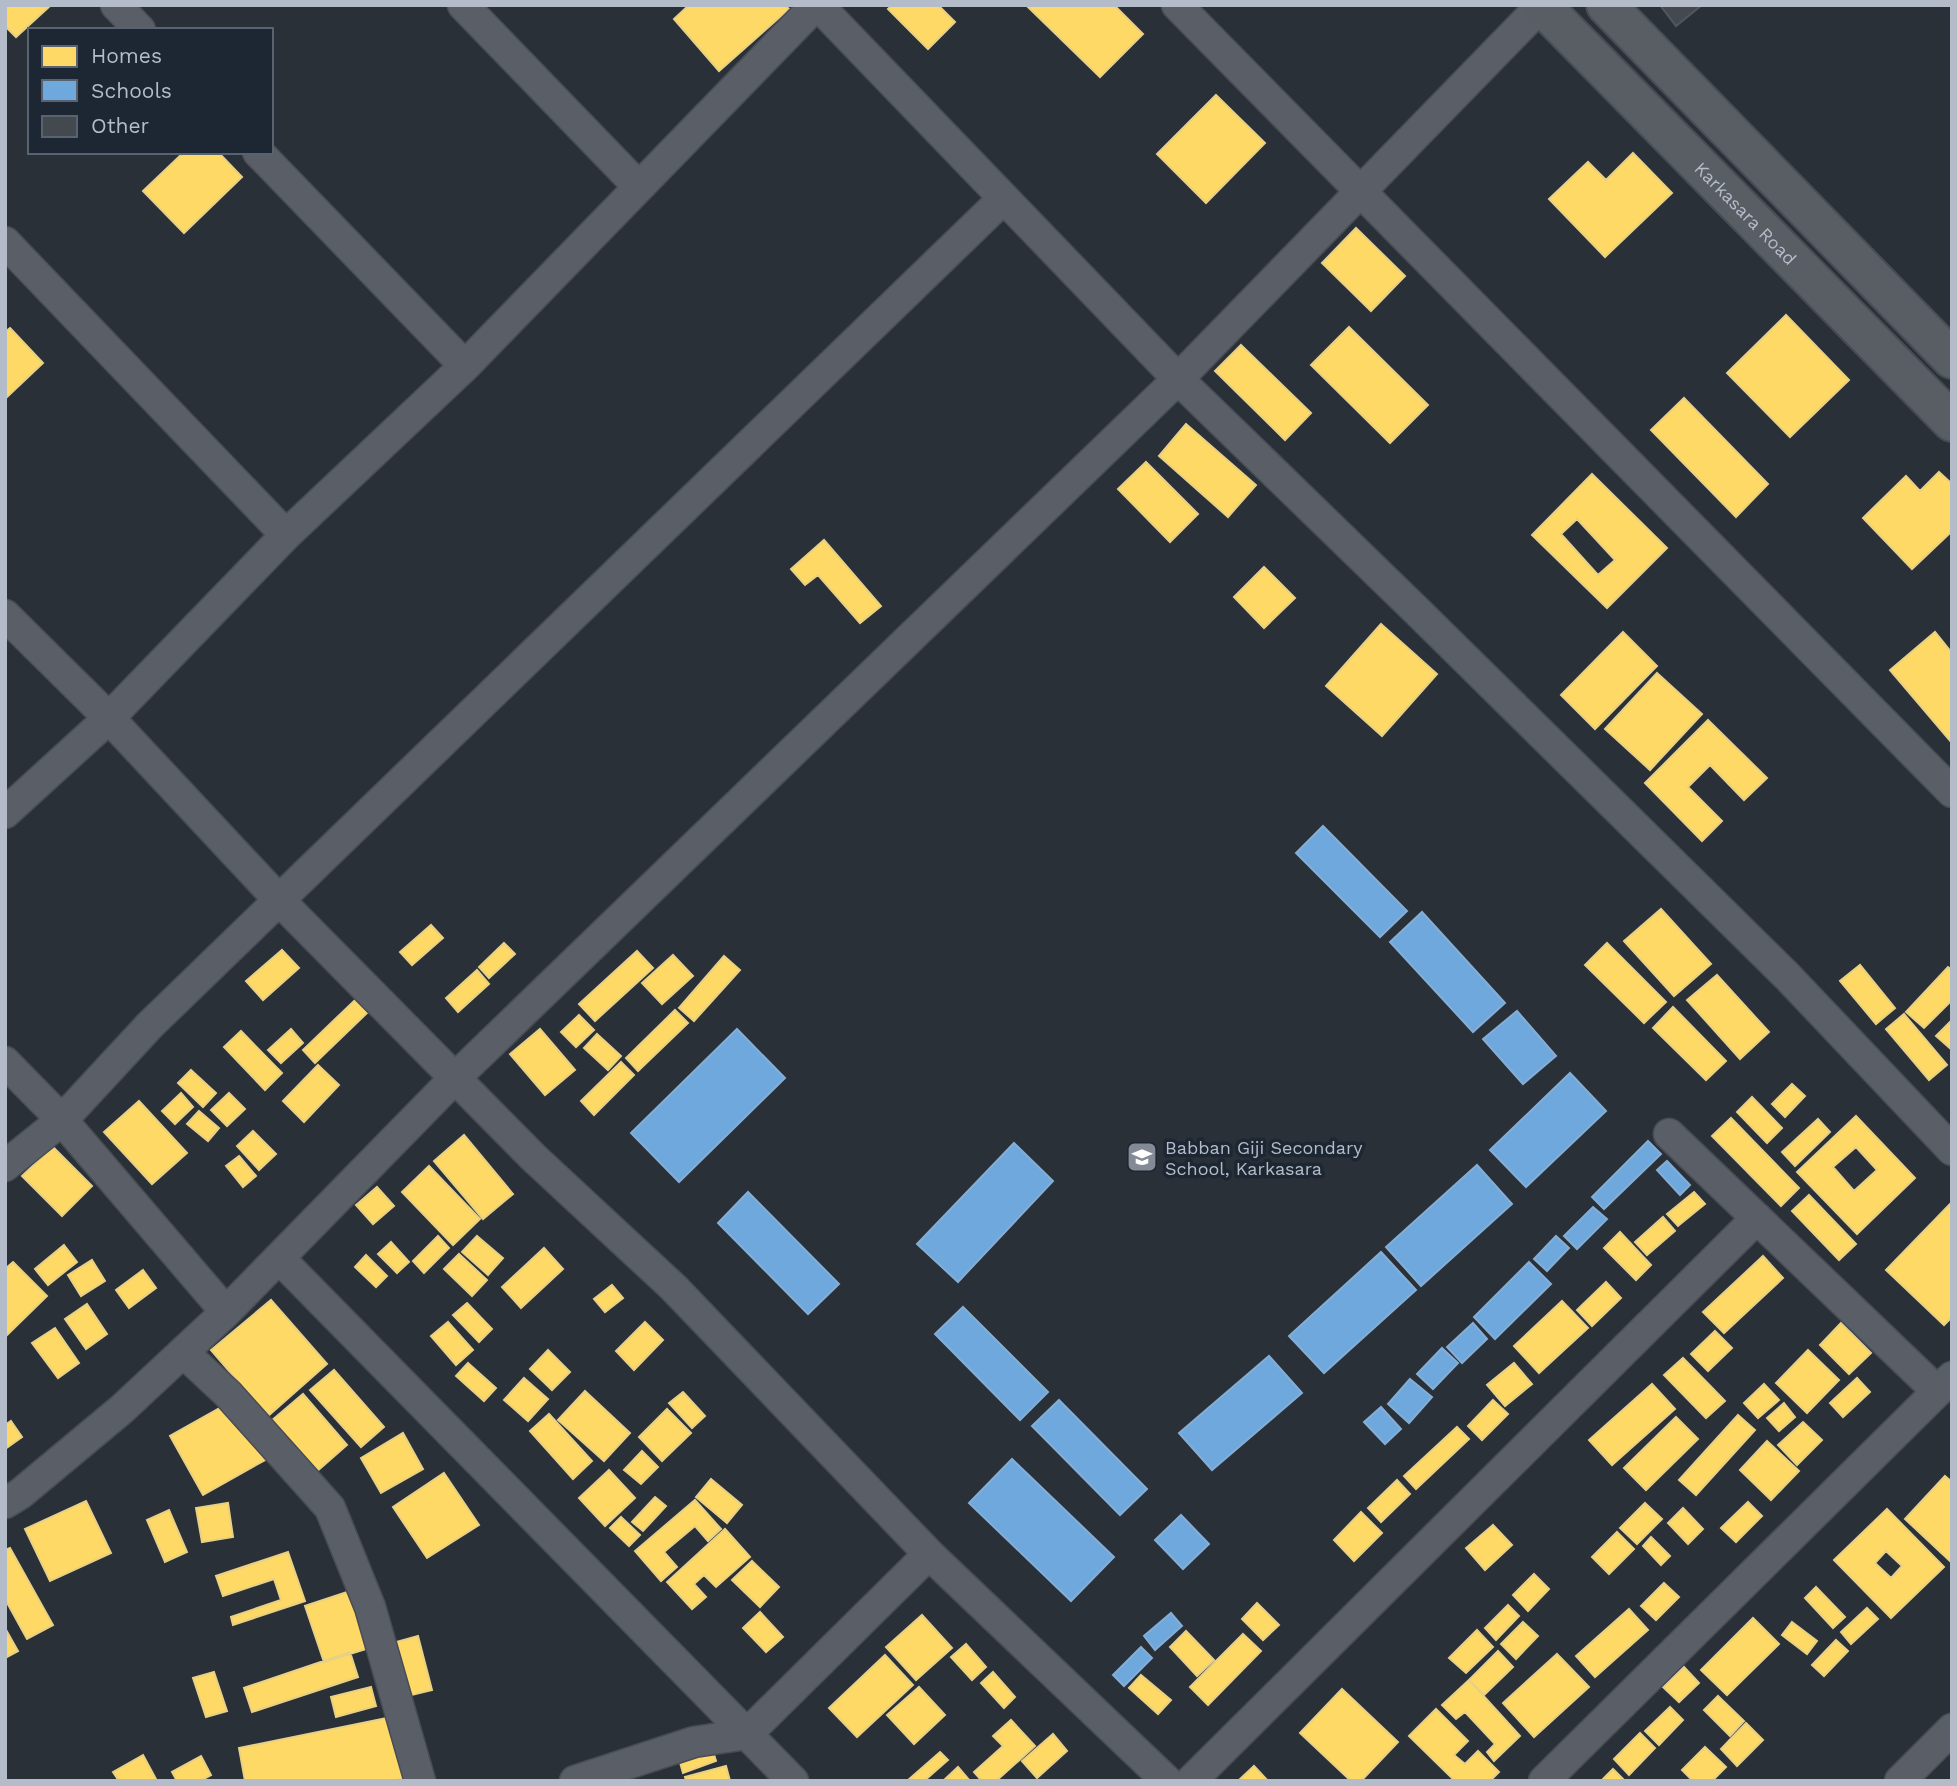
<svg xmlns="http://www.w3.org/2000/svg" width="1957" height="1786" viewBox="0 0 1957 1786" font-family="'Work Sans',sans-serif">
	<rect width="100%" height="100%" fill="#2a3038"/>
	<path fill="#ffd966" stroke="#e8d084" stroke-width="2" fill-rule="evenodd" d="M5 5H51L16 37 5 26Z
		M689 5H785L789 9 719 71 674 19Z
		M892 5H938L955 22 928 49 888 9Z
		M1029 5H1114L1143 34 1100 77 1028 7Z
		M1216 95 1265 143 1206 203 1157 154Z
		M184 152H218L242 177 184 233 143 191Z
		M1633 153 1672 193 1605 257 1549 199 1588 162 1606 180Z
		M1356 228 1405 276 1371 311 1322 263Z
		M1786 315 1849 380 1790 437 1727 373Z
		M1349 327 1428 405 1390 443 1311 365Z
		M10 328 43 363 5 399V332Z
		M1241 345 1311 413 1285 440 1215 371Z
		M1684 398 1768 484 1736 517 1651 430Z
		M1186 424 1256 485 1228 517 1159 456Z
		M1146 462 1198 514 1170 542 1118 489Z
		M1939 472 1952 484V531L1912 569 1863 518 1906 476 1920 491Z
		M1592 474 1667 548 1607 608 1532 535ZM1577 519 1615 560 1598 575 1561 534Z
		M824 540 881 606 860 623 818 575 805 585 791 569Z
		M1264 567 1295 598 1264 628 1234 597Z
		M1381 624 1437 674 1382 736 1326 686Z
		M1623 632 1657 666 1595 729 1561 695Z
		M1935 632 1952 653V743L1890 670Z
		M1657 673 1702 714 1650 770 1605 729Z
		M1708 720 1767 778 1744 800 1710 765 1688 787 1722 821 1702 841 1645 783Z
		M1661 909 1711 964 1674 996 1624 941Z
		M431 925 443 938 412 965 400 952Z
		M504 943 515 954 489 978 479 967Z
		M1607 943 1666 1002 1644 1023 1585 965Z
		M282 950 299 968 263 1000 246 981Z
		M637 951 653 968 595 1021 579 1004Z
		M673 955 693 976 662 1004 642 983Z
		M724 956 740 970 694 1021 679 1008Z
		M1860 965 1895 1008 1876 1024 1840 981Z
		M1948 967 1952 970V1000L1924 1028 1906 1012Z
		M477 970 489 984 458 1012 446 998Z
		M1717 975 1769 1032 1740 1059 1687 1000Z
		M355 1000 368 1012 315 1063 303 1050Z
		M1673 1007 1726 1061 1706 1080 1653 1028Z
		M675 1010 688 1023 638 1071 626 1058Z
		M1904 1014 1947 1065 1929 1080 1886 1029Z
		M579 1015 594 1030 576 1047 561 1032Z
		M1952 1020V1050L1936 1036Z
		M291 1029 303 1043 281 1063 268 1050Z
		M540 1029 575 1070 545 1095 510 1054Z
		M241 1031 282 1073 265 1090 224 1047Z
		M597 1034 621 1056 608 1070 584 1048Z
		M621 1062 634 1075 594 1115 581 1101Z
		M318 1065 339 1085 304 1122 283 1101Z
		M191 1070 216 1093 203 1107 178 1083Z
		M1792 1084 1805 1096 1785 1117 1772 1104Z
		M181 1093 193 1107 175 1124 162 1111Z
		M229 1093 245 1109 227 1126 211 1110Z
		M1752 1097 1782 1128 1767 1143 1737 1112Z
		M139 1101 187 1153 152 1184 104 1132Z
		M199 1111 219 1128 208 1141 187 1124Z
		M1856 1116 1915 1178 1857 1234 1797 1172ZM1856 1147 1877 1170 1854 1191 1833 1167Z
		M1731 1118 1799 1188 1781 1206 1712 1136Z
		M1818 1119 1830 1132 1795 1166 1782 1152Z
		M253 1131 276 1154 259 1170 237 1146Z
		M464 1135 513 1194 483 1219 434 1161Z
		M53 1147 92 1186 62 1216 22 1176Z
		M239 1156 256 1176 243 1187 226 1166Z
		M429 1166 480 1219 453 1245 402 1192Z
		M377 1187 394 1206 373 1224 356 1205Z
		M1694 1192 1705 1204 1678 1226 1667 1214Z
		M1809 1195 1856 1244 1839 1260 1792 1211Z
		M1952 1202V1317L1944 1325 1886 1270Z
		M1663 1217 1675 1231 1647 1255 1635 1242Z
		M1620 1232 1651 1265 1636 1280 1604 1248Z
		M438 1236 449 1248 424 1273 413 1261Z
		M477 1236 503 1258 488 1275 462 1252Z
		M391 1242 409 1262 397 1273 378 1254Z
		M64 1245 77 1262 48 1285 35 1269Z
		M544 1248 563 1269 521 1308 502 1287Z
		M459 1254 487 1280 472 1296 444 1269Z
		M366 1255 387 1276 376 1287 355 1267Z
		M1763 1256 1783 1278 1724 1333 1703 1312Z
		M92 1260 105 1281 81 1296 68 1275Z
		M13 1262 47 1296 7 1335 5 1333V1269Z
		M143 1270 156 1288 129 1308 116 1290Z
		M1606 1282 1621 1298 1592 1326 1577 1310Z
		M612 1285 623 1298 605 1312 594 1299Z
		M271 1300 327 1364 268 1416 211 1350Z
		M1562 1301 1588 1328 1539 1373 1514 1346Z
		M467 1303 492 1329 479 1342 453 1315Z
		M87 1304 107 1334 86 1349 65 1319Z
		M448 1322 473 1350 456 1365 431 1336Z
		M645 1322 663 1340 634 1370 616 1351Z
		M1841 1323 1871 1353 1849 1374 1820 1345Z
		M55 1328 79 1363 58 1378 32 1343Z
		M1715 1331 1732 1348 1708 1371 1691 1354Z
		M548 1350 570 1372 552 1390 530 1369Z
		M1808 1350 1839 1380 1807 1413 1776 1383Z
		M1683 1358 1725 1401 1706 1418 1664 1375Z
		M468 1363 496 1388 484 1401 456 1376Z
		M1514 1363 1532 1384 1505 1406 1487 1385Z
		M334 1370 384 1427 361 1447 310 1390Z
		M524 1378 548 1399 528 1421 504 1400Z
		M1857 1378 1870 1392 1843 1417 1830 1403Z
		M1652 1384 1675 1409 1612 1465 1589 1440Z
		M1764 1384 1779 1400 1758 1418 1744 1403Z
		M585 1391 630 1433 604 1461 558 1420Z
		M683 1392 705 1416 692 1428 669 1403Z
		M303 1394 347 1445 316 1472 271 1421Z
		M1493 1400 1508 1414 1482 1440 1468 1426Z
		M232 1401 265 1460 203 1495 170 1436Z
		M1784 1403 1795 1417 1779 1431 1767 1418Z
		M667 1409 691 1433 662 1461 639 1437Z
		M549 1414 592 1461 573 1479 530 1431Z
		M1738 1415 1755 1430 1696 1495 1679 1480Z
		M1676 1417 1698 1439 1646 1490 1624 1468Z
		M11 1421 22 1437 5 1449V1425Z
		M1803 1422 1822 1440 1797 1465 1778 1445Z
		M1457 1427 1469 1439 1416 1489 1404 1476Z
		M403 1433 423 1469 381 1493 361 1458Z
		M1767 1441 1799 1471 1771 1500 1740 1470Z
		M642 1451 658 1467 641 1484 624 1470Z
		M609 1470 635 1498 605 1526 579 1498Z
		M444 1473 479 1525 427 1558 393 1507Z
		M1945 1476 1952 1482V1563L1905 1519Z
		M711 1479 742 1505 727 1523 696 1497Z
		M1397 1480 1410 1494 1381 1522 1368 1508Z
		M655 1497 666 1506 643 1531 632 1522Z
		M695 1500 721 1529 708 1541 695 1526 664 1552 677 1567 661 1581 635 1551Z
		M86 1501 111 1553 50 1581 25 1529Z
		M1748 1502 1762 1516 1736 1542 1721 1528Z
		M228 1503 233 1537 202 1542 196 1508Z
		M1645 1503 1662 1519 1637 1544 1620 1528Z
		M1683 1508 1703 1529 1688 1544 1668 1523Z
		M1887 1509 1944 1567 1891 1618 1834 1560ZM1886 1551 1902 1566 1891 1578 1875 1563Z
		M169 1510 187 1552 165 1562 147 1520Z
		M1361 1512 1382 1533 1354 1561 1334 1540Z
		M621 1517 640 1535 629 1546 610 1528Z
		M1493 1525 1512 1545 1485 1570 1466 1548Z
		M725 1529 750 1557 716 1587 704 1575 694 1584 706 1597 692 1609 667 1582Z
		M1617 1532 1634 1549 1609 1574 1592 1557Z
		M1651 1537 1670 1556 1661 1565 1643 1546Z
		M10 1548 53 1625 27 1639 5 1599V1550Z
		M288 1552 305 1601 233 1625 231 1617 281 1600 274 1579 223 1596 216 1576Z
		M752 1561 779 1587 760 1607 732 1580Z
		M1534 1574 1549 1589 1528 1611 1513 1595Z
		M1664 1583 1679 1597 1656 1620 1641 1606Z
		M1816 1587 1845 1617 1833 1628 1805 1598Z
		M350 1591 369 1648 324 1662 305 1606Z
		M1257 1603 1279 1625 1263 1640 1242 1619Z
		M1508 1605 1519 1616 1496 1640 1485 1628Z
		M1867 1608 1878 1619 1851 1644 1841 1632Z
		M1629 1609 1648 1630 1595 1677 1576 1656Z
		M760 1612 783 1637 766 1652 743 1628Z
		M922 1615 952 1648 916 1680 886 1647Z
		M1753 1618 1779 1644 1727 1695 1701 1670Z
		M1523 1622 1538 1636 1516 1659 1501 1644Z
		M1792 1622 1817 1641 1807 1654 1782 1635Z
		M5 1628 18 1651 5 1658Z
		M1477 1630 1493 1647 1466 1673 1449 1658Z
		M1186 1631 1214 1660 1197 1676 1170 1647Z
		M1243 1634 1261 1651 1208 1705 1190 1687Z
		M418 1636 432 1690 407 1696 393 1643Z
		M1836 1640 1848 1651 1824 1676 1812 1665Z
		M966 1644 986 1667 972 1680 951 1657Z
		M1498 1651 1513 1667 1484 1695 1469 1680Z
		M350 1652 358 1677 252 1712 244 1688Z
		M1557 1654 1589 1687 1534 1737 1503 1703Z
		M885 1655 913 1685 857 1737 829 1708Z
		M1684 1667 1699 1683 1679 1702 1663 1687Z
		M214 1672 227 1711 206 1717 193 1678Z
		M993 1672 1015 1697 1004 1708 981 1683Z
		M1141 1675 1171 1700 1158 1714 1129 1688Z
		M1469 1680 1520 1736 1494 1761 1487 1752 1495 1744 1465 1712 1456 1719 1442 1705Z
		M371 1687 376 1706 336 1717 331 1697Z
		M919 1687 945 1715 914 1744 887 1715Z
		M1342 1689 1398 1742 1361 1781H1351L1300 1733Z
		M1718 1696 1744 1721 1730 1736 1704 1710Z
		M1670 1707 1683 1720 1659 1745 1645 1731Z
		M1436 1709 1468 1741 1454 1755 1465 1764 1478 1751 1499 1772 1490 1781H1455L1409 1736Z
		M392 1717 405 1778 392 1781H245L239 1748Z
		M1011 1720 1035 1746 996 1781H982L974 1772 1003 1746 993 1736Z
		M1746 1723 1763 1740 1737 1766 1721 1749Z
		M1640 1733 1655 1748 1629 1775 1614 1759Z
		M1053 1734 1067 1751 1037 1778 1022 1761Z
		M1705 1747 1726 1767 1712 1781H1693L1682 1770Z
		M712 1748 716 1761 683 1773 679 1759Z
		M940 1752 948 1760 924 1781H907Z
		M143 1755 157 1781H119L113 1772Z
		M201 1756 211 1775 200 1781H177L172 1772Z
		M726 1766 730 1781H686L685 1777Z
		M1254 1766 1268 1781H1238Z
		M958 1767 970 1781H943Z
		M1613 1769 1625 1781H1601Z"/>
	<path fill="#6fa8dc" stroke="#84aed6" stroke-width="2" d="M1323 826 1407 911 1380 937 1296 853Z
		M1422 912 1505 1003 1473 1032 1390 942Z
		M1517 1011 1556 1056 1523 1084 1483 1039Z
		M737 1029 785 1078 679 1182 631 1133Z
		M1570 1073 1606 1111 1526 1187 1490 1150Z
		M1648 1141 1661 1154 1604 1209 1592 1197Z
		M1014 1143 1053 1181 958 1282 917 1244Z
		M1667 1161 1690 1185 1680 1195 1657 1170Z
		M1477 1165 1512 1204 1421 1286 1386 1247Z
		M748 1192 839 1284 808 1314 718 1223Z
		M1593 1207 1607 1219 1577 1249 1564 1236Z
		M1556 1236 1569 1248 1547 1271 1534 1259Z
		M1381 1252 1416 1290 1324 1373 1289 1336Z
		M1529 1262 1551 1284 1495 1339 1474 1317Z
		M963 1307 1048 1392 1020 1420 935 1334Z
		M1473 1323 1487 1339 1462 1363 1447 1347Z
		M1442 1348 1458 1363 1433 1389 1417 1374Z
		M1269 1356 1302 1393 1212 1470 1179 1433Z
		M1410 1379 1432 1397 1409 1423 1388 1404Z
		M1059 1400 1147 1489 1120 1515 1032 1426Z
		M1381 1407 1401 1429 1385 1444 1364 1422Z
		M1012 1459 1114 1557 1071 1601 969 1503Z
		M1181 1515 1209 1544 1183 1569 1155 1540Z
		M1171 1613 1182 1626 1155 1650 1144 1636Z
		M1141 1647 1152 1658 1124 1686 1113 1675Z"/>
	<path fill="#444950" stroke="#52575f" stroke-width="2" d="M1660 5H1702L1676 26Z"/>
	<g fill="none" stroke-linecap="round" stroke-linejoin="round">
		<g stroke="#484c53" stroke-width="33">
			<path id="minor" d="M116 5 140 30
				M463 5 639 187
				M818 5 1178 379 1418 612 1788 977 1952 1150
				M1177 5 1952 792
				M258 152 465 366
				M5 242 286 535
				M5 615 109 718 279 900 534 1158 674 1288 929 1554 1167 1781
				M5 813 109 718 286 535 465 366 816 5
				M5 1062 62 1120 226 1312
				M1669 1134 1936 1390
				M5 1166 62 1120 150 1025 1003 199
				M279 1258 793 1781
				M183 1352 228 1394 330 1508 370 1607 420 1781
				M5 1503 20 1494 122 1409 226 1312 455 1078 1178 379 1542 5
				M575 1781 694 1742 747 1734 929 1554
				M1191 1781 1757 1218
				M1544 1781 1952 1377
				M1900 1781 1952 1729"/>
		</g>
		<g stroke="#484c53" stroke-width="42">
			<g id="secondary">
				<path id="s1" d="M1541 5 1952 422"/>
				<path d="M1606 5 1952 359"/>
			</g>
		</g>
		<use href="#minor" stroke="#5a5e66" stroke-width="30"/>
		<use href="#secondary" stroke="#595d64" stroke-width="38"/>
	</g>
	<defs>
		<g id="school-square" transform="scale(1.575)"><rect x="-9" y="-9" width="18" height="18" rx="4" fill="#848b96" stroke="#1d2633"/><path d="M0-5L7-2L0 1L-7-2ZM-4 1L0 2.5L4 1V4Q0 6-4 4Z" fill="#fff"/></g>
	</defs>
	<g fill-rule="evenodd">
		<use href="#school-square" x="1142" y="1157"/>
	</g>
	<g text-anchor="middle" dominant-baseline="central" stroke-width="7" stroke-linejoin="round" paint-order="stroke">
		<g font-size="18" fill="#b4bcc9" stroke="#1d2633">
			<text stroke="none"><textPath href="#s1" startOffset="292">Karkasara Road</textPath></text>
		</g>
		<g font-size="18" fill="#b4bcc9" stroke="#1d2633" text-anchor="start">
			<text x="1165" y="1147">Babban Giji Secondary<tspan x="1165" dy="21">School, Karkasara</tspan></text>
		</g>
	</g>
	<rect width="1957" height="1786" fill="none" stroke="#b4bcc9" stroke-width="14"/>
	<rect x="28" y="28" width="245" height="126" fill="#1d2633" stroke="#59626f" stroke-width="2"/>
	<rect x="42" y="46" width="35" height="21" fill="#ffd966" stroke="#59626f" stroke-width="2"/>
	<text x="91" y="63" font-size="21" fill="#b4bcc9">Homes</text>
	<rect x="42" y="80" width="35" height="21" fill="#6fa8dc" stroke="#59626f" stroke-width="2"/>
	<text x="91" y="98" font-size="21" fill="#b4bcc9">Schools</text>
	<rect x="42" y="116" width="35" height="21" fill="#444950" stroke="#59626f" stroke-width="2"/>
	<text x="91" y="133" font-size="21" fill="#b4bcc9">Other</text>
</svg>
